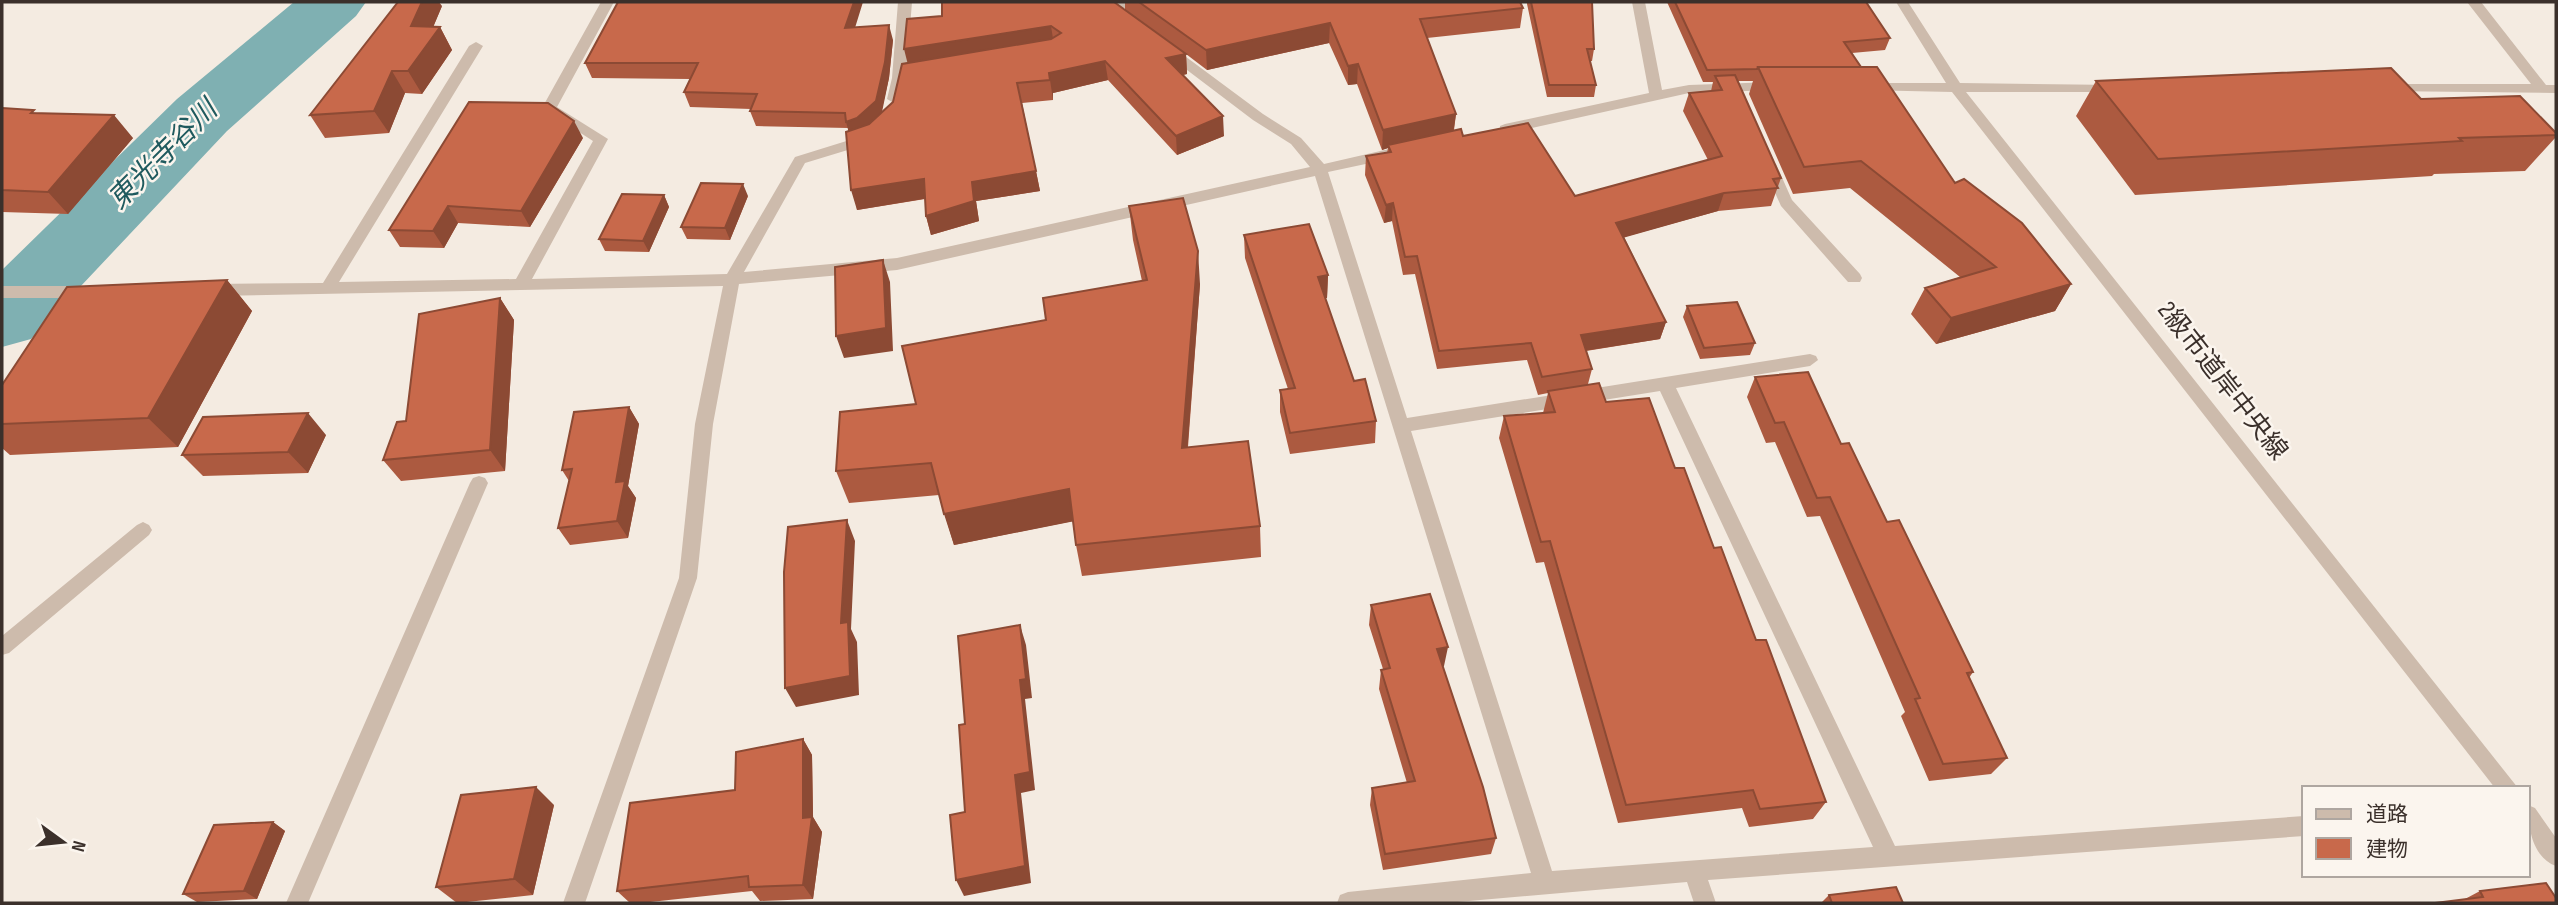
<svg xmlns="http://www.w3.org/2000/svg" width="2558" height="905" viewBox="0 0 2558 905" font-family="'Sofia Sans Condensed','Noto Sans JP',sans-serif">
	<rect width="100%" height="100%" fill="#f4ebe1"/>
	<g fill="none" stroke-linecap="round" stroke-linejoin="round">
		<path fill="#7fb0b2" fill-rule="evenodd" d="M294 2H366L356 16 227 131 31 339 2 347V270L177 99Z"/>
		<path fill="#cdbbac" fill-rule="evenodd" d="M601 2H614L557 107 608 139 532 279 727 274 795 157 869 134 874 136 876 139 874 142 805 163 744 272 897 258 1310 167 1291 144 1253 120 1162 51 1169 47 1174 48 1263 114 1301 138 1324 164 1389 149 1396 154 1389 159 1328 172 1407 418 1810 354 1816 356 1818 360 1810 366 1676 388 1895 846 2304 816V836L1708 880 1716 903H1694L1687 882 1446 903H1337L1340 895 1348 892 1531 873 1315 176 897 270 739 284 713 424 697 578 585 903H563L679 578 695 424 723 286 212 296 204 290 212 284 323 283 469 46 476 42 483 46 339 282 516 279 593 141 542 108ZM1660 391 1873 847 1552 871 1411 431Z
			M898 2H912L906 78 901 99 894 103 887 99 892 78Z
			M1116 2H1142L1140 5 1109 11 1102 7Z
			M1632 2H1645L1662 90 1689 85 1774 82 1781 86 1774 90 1689 93 1505 134 1500 132V126L1505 124 1649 93Z
			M1896 2H1908L1960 83 2118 85V91L2113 92H1966L2518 788H2495L1952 92 1863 90 1861 87 1868 83H1946Z
			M2467 2H2481L2546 85H2556V93L2381 91V85L2386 84H2531Z
			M1769 159 1776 164 1792 200 1860 274 1862 278 1860 282H1848L1781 206 1762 164Z
			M2 286H86L94 292 86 298H2Z
			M479 476 485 478 488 483 308 903H286L470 483 473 478Z
			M143 522 149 525 152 530 149 535 9 653 2 655V636L137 525Z
			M2528 805 2535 808 2556 838V866C2532 857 2528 827 2528 805Z"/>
	</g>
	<path fill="#ac5a40" d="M1125 2H1520L1523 8 1520 28 1427 38 1456 114 1454 130 1575 196 1708 160 1683 111 1689 93 1711 91 1713 82H1703L1667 2H1866L1890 38 1885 50 1852 53 1861 67 1955 183 2071 284 2055 311 1936 344 1911 314 1925 288 1960 277 1850 188 1793 194 1749 94 1753 81H1738L1781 178 1771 206 1718 211 1624 237 1666 322 1660 339 1586 351 1592 369 1588 384 1675 468 1714 548 1756 640 1826 802 1813 819 1749 827 1742 808 1618 823 1544 562 1536 563 1499 438 1504 416 1543 413 1548 393 1538 395 1527 360 1437 369 1415 274 1403 275 1392 221 1384 223 1365 175 1366 156 1387 153 1388 148 1382 150 1357 84 1348 85 1329 43 1207 70 1186 54 1187 74 1183 75 1224 136 1177 155 1108 80 1053 93V100L1022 103 1040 191 976 201 979 221 931 235 926 216 925 199 857 210 848 128 756 126 750 111 751 109 690 107 684 92 690 79 592 78 585 63 855 28 893 40 889 78 881 113 893 102 907 63 942 16 1125 10Z
		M1527 2H1592L1594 49 1592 61H1590L1596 85 1594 97H1547L1527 4Z
		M442 6 433 27H440L452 50 422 94 405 93 389 133 325 138 310 115Z
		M2096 81 2421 99 2556 133V137L2525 171 2434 174 2432 176 2135 195 2076 116Z
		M2 108 37 113 133 138 68 214 2 212Z
		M583 138 530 227 458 223 444 248 400 247 389 230Z
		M664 195 669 207 649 252 605 251 599 239Z
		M748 196 730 240 687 239 681 227Z
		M1129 206 1200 284 1188 447 1260 526 1261 557 1082 576 1076 545 1073 521 954 545 939 495 849 503 836 471 916 404 1046 320 1142 281 1133 240Z
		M1244 235 1328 275 1327 298H1325L1354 381 1376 421 1375 443 1290 454 1280 412V390L1288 389 1245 258Z
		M227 280 252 311 178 447 10 455 2 448V385Z
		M500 298 514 320 505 471 401 481 383 460 406 421Z
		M1687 306 1755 343 1750 355 1700 359 1683 317Z
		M1755 377 1841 444 1973 672 1969 678 2007 758 1991 774 1929 781 1901 716 1905 712 1820 516 1807 517 1775 442 1766 443 1747 397Z
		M629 407 639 424 628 486 636 498 628 538 570 545 558 528 569 481 562 470Z
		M326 435 308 473 203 476 182 455Z
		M1371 605 1444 666 1443 667 1496 838 1491 854 1383 870 1370 805 1372 788 1407 783 1379 689 1381 670 1383 669 1369 625Z
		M803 739 812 755 813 817 822 832 813 899 760 901 752 891 641 903H630L617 891 735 790Z
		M554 805 533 895 457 903 436 887Z
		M273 822 285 831 257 899 197 902 183 894Z
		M2480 891 2556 898 2465 899Z
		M1829 895 1903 903H1821Z"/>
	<path fill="#8c4a34" d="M422 2H439L442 6 424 49 411 26Z
		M854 2H863L850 44 845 28Z
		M1330 23 1329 43 1207 70 1206 50Z
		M889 25 893 40 889 78 881 117 850 137 846 122Z
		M1051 26 1054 45 909 69 904 49Z
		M440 27 452 50 422 94 408 71Z
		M1186 54 1187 74 1168 78 1166 58Z
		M1105 61 1108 80 1053 93V100L1049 73Z
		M1358 64 1357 84 1348 85V66Z
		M392 71 405 93 389 133 374 111Z
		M1456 114 1453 134 1388 145V148L1382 150 1383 130Z
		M114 115 133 138 68 214 48 192Z
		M1223 116 1224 136 1177 155 1176 136Z
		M574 121 583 138 530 227 521 211Z
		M1036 171 1040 191 976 201 979 221 931 235 926 216 972 182Z
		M924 179 929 198 857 210 851 190Z
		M743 184 748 196 730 240 725 228Z
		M1724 193 1718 211 1612 241 1616 223Z
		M664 195 669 207 649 252 643 241Z
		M1393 203 1392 221 1384 223 1386 205Z
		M448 206 458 223 444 248 433 231Z
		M1198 251 1200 284 1185 480 1182 448Z
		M883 260 890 282 893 351 844 358 836 336Z
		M1328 275 1327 298 1317 299 1318 277Z
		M227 280 252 311 178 447 148 418Z
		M2071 284 2055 311 1936 344 1951 318Z
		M500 298 514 320 505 471 490 450Z
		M1666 322 1660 339 1577 352 1581 335Z
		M629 407 639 424 628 486 636 498 628 538 617 521 616 482Z
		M308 413 326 435 308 473 288 452Z
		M1069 489 1075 521 954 545 944 514Z
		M847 520 855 541 851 629 857 642 859 695 796 707 785 688 841 623Z
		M1020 625 1026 645 1032 698 1025 699 1035 790 1021 793 1031 883 964 896 956 880 1015 775 1020 680Z
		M1448 647 1444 666 1433 668 1437 649Z
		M803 739 812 755 813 817 822 832 813 899 803 885Z
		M536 787 554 805 533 895 514 879Z
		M273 822 285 831 257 899 244 891Z"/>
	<path fill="#c8694b" stroke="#8c4a34" stroke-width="2" d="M398 2H422L411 26 440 27 408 71H392L374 111 310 115Z
		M618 2H854L845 28 889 25 885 62 876 101 857 118 846 122 845 113 750 111 757 94 684 92 698 63H585Z
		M942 2H1114L1186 54 1166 58 1223 116 1176 136 1105 61 1049 73 1050 80 1017 83 1036 171 972 182 974 201 926 216 924 179 851 190 846 132 869 124 893 102 902 64 1051 39 1061 33 1051 26 904 49 907 19 942 16Z
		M1139 2H1520L1523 8 1420 19 1456 114 1383 130 1358 64 1348 66 1330 23 1206 50Z
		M1531 2H1592L1594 49H1587L1596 85H1549Z
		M1675 2H1866L1890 38 1844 42 1861 67H1758L1757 69 1707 70Z
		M1758 67H1877L1955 183 1964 179 2022 223 2071 284 1951 318 1925 288 1996 267 1861 161 1804 167Z
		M2391 68 2421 99 2520 96 2556 133V135L2459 138 2462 141 2158 159 2096 81Z
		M1735 75 1781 178 1773 179 1778 188 1724 193 1616 223 1666 322 1581 335 1592 369 1542 377 1531 343 1439 351 1417 256 1405 257 1393 203 1386 205 1366 156 1391 152 1388 145 1461 129 1463 136 1528 123 1575 196 1722 156 1689 93 1722 90 1715 76Z
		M469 102 548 103 574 121 521 211 448 206 433 231 389 230Z
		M2 108 34 110 31 113 114 115 48 192 2 190Z
		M701 183 743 184 725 228 681 227Z
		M622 194 664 195 643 241 599 239Z
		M1183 198 1198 251 1182 448 1248 441 1260 526 1076 545 1069 489 944 514 931 463 836 471 840 412 916 404 902 346 1046 320 1043 298 1147 280 1129 206Z
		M1309 224 1328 275 1318 277 1354 381 1365 379 1376 421 1290 433 1280 390 1295 388 1244 235Z
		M883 260 886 328 836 336 835 267Z
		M227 280 148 418 2 424V385L67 287Z
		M500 298 490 450 383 460 397 422 406 421 419 314Z
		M1737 302 1755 343 1704 348 1687 306Z
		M1808 372 1841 444 1849 443 1887 522 1899 520 1973 672 1967 673 2007 758 1943 764 1915 699 1920 698 1830 497 1817 498 1784 422 1775 423 1755 377Z
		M1599 383 1606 402 1649 398 1675 468H1684L1714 548 1721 547 1756 640H1766L1826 802 1760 809 1753 790 1626 805 1550 541 1541 542 1504 416 1555 412 1548 391Z
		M629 407 616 482 625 481 617 521 558 528 572 469 562 470 574 412Z
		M308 413 288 452 182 455 203 417Z
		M847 520 841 623 848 622 850 676 785 688 784 572 788 527Z
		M1430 594 1448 647 1437 649 1483 787 1496 838 1385 854 1372 788 1415 781 1381 670 1390 668 1371 605Z
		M1020 625 1026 679 1020 680 1030 772 1015 775 1025 866 956 880 950 815 965 812 959 725 965 724 958 636Z
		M803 739V818L812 817 803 885 749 887 748 876 617 891 630 803 735 790 736 752Z
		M536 787 514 879 436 887 461 795Z
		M273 822 244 891 183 894 214 825Z
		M2546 883 2556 898V903H2435L2483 897 2480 891Z
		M1896 887 1903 903H1832L1829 895Z"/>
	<g text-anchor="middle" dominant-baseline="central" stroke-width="5" stroke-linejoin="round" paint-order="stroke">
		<g font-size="26" fill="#3b302b" stroke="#fbf5ee">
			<text transform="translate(2222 381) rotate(52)">2級市道岸中央線</text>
		</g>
		<g font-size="28" font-style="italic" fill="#1f5a5e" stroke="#fbf5ee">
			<text transform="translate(163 155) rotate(-45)">東光寺谷川</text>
		</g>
	</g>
	<rect width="2558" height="905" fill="none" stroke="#3b302b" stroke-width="7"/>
	<rect x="2302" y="786" width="228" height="91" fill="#fbf5ee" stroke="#aea6a0" stroke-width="2"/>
	<rect x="2316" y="809" width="35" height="10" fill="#cdbbac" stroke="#aea6a0" stroke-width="2"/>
	<text x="2366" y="821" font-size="21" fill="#3b302b">道路</text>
	<rect x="2316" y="838" width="35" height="21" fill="#c8694b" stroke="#aea6a0" stroke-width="2"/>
	<text x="2366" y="856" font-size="21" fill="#3b302b">建物</text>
	<g transform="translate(63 842) rotate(105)" stroke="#fbf5ee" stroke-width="5" paint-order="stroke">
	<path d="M0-5L12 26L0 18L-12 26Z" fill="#3b302b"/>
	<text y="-10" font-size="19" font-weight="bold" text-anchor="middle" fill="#3b302b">N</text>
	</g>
</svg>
